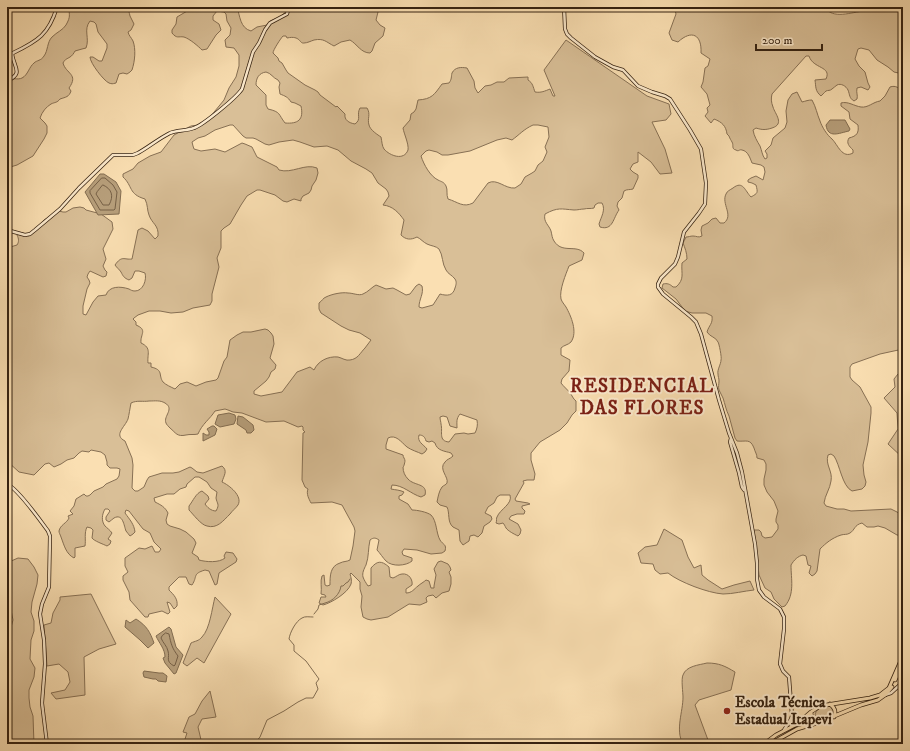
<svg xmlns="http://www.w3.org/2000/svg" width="910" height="751" viewBox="0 0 910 751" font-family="'IM FELL DW Pica',serif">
	<rect width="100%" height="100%" fill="#fadfb2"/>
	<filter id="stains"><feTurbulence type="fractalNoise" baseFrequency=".005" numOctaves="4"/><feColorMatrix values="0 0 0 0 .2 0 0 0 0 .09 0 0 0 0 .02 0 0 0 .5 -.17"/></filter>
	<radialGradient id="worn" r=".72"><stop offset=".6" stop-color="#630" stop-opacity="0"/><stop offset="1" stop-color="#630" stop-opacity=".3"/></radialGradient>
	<path fill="#d9bf97" stroke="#877054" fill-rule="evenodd" d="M69 7H126C129 10 129 12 130 16 131 19 133 21 134 24L131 30 128 32C129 36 131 37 133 41 136 49 135 61 132 70L130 72 127 74 123 73 119 74 116 83C112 84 112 84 109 83 104 81 90 63 90 57H93L99 61H102L107 48V44L98 32 96 24 94 22 90 21C83 30 90 38 86 48L82 49 75 51C74 53 72 56 70 57 67 59 65 59 63 63 66 74 79 74 69 88L71 91C69 97 66 97 60 99 57 103 55 102 51 104 46 107 42 112 40 118L45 123 47 126V133L44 139 33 156 17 165 7 168V78C12 78 18 80 22 78 28 75 29 67 34 63 37 60 41 61 44 56 48 51 47 42 52 37 57 32 63 30 66 25 71 16 69 16 69 7Z
		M194 7H237C240 16 240 28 251 31L257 27 267 25 270 21 280 17 291 7H376L378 12 376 20 380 25 385 28 383 36 375 43 372 51 370 53C361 53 357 44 350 40L341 42 334 46C326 42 324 38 314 40 311 41 307 43 304 43 299 44 301 35 287 38L286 36H283C281 38 273 50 273 53L278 58 279 61 282 63 286 70 288 73 305 85 315 90 318 92 320 95 336 107 337 106 345 114C344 120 349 123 355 124 362 119 356 115 360 108H367C371 114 367 119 369 125 370 130 378 135 381 137 382 142 382 146 384 149 390 156 404 161 408 150 409 144 404 134 403 128L410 120 411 114 414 112 416 109 418 100C432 99 434 95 442 84L449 83C452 79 451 77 452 73 455 67 461 67 467 68L474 81 475 88 478 93 485 86 491 85 497 82H504L509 78 528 77V80C533 83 533 87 535 92 541 93 545 91 550 89L553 96H555L544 70 566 40 647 96 669 104 671 114 666 120 652 122 665 149 672 173 660 174 651 162 638 152V162L633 164 630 169 633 172 638 175V178L633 189C630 190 627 189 624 191L622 198 618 202 617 206 619 210C613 218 613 231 600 227L599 224C601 217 606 210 602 203H598L595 205 594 208C590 209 588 208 584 209 581 209 578 210 574 210 561 209 558 207 545 214 543 222 549 225 551 231 552 235 552 238 554 241 562 254 576 244 584 253L582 260 569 266C566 274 559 290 561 299 562 302 564 304 566 307 571 316 578 332 571 342 568 345 564 345 561 348V355L570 360 569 371 562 379 561 383C564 387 567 389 570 393 572 395 573 399 576 401V411L572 415 567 423 560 430 540 442 531 453V460L535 474 534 480H527L523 481 524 483 515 499 516 501 528 503 530 504 522 506V508L525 511 524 514H517L511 516 509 519 518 524 521 530 520 534 518 536C514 534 508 531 506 528 505 526 504 524 503 523L499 524 496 523C497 521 496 518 497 517 500 509 513 504 510 495H500L497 497 494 503 488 507 485 513 491 516 492 519 490 522 484 526 482 533 478 537 474 535 470 536 469 541 463 545 460 541 459 530C457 529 455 528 453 527 447 522 450 513 447 507L440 505 437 502C438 497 439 491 442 487 444 485 446 485 447 483 449 477 438 469 445 462 447 459 450 459 453 456L451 453C445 451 437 451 435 443L432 441 429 442 426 441C425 437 423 435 419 435 417 442 423 444 427 449L425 452 422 454C418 452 411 450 407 447 401 442 396 434 388 438L386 445V449L403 455C403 457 405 459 405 461 405 461 404 467 403 467 403 472 405 476 408 479 414 486 428 483 425 495L421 497C411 494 403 485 392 485L391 489C396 490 400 490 404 492L402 495 399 496V499L408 504 412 510C417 510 427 512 431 515 437 521 436 533 440 540 443 545 447 544 445 551L442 553 431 554 417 550 404 549 402 552 403 555 412 558V561C406 566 392 567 386 561 383 558 380 553 377 550L379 540C376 538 374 537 370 540 368 548 369 557 366 565 364 569 362 573 363 577 364 580 366 583 368 586L371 585V568C377 561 381 560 389 567L390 577 393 578C396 577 399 574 402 574 409 573 413 580 412 585L406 589V593C412 593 414 589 418 586 420 584 424 582 426 580L429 581 431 588H434V586L436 575 434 569 438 562 441 561 448 564 450 567 451 570 449 572 451 577V584L449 591 442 593 436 598 433 595 428 596 426 598 427 602 420 605 409 604 388 617 371 620 367 619 363 617 361 607 362 596 360 589V582L351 573 350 574C351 577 352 581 351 584 348 593 331 603 323 605L319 603 321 597H326L325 595 321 594C322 588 320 581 322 576L324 575 325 585 327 586 330 585C330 576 330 566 340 563 344 561 346 562 350 560L353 546 355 531 354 527 342 505 332 502 311 503C309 499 306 494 308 489L305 487 302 480 303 433 305 432 303 430V427L302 426 298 427 284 421 266 422 242 413 233 412 228 410 225 409 215 411C210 419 202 424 198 434 194 435 190 434 186 435 177 437 176 433 170 428 169 427 166 424 166 423 163 416 175 409 165 403 160 400 155 401 149 401 143 402 137 400 131 403 130 408 129 415 128 419 125 427 113 435 125 441L132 458 133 465 132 488 135 491H138L144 487 147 480 149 477 162 473H173L179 472 190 467 192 468 197 472 203 473 222 466C228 471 224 475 222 482 229 485 243 496 238 505 236 508 232 511 230 514 223 521 217 529 207 526 201 525 193 514 189 510V506C193 501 196 493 202 491L208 496 209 499 205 504C207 507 211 511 216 511 220 504 217 504 216 498 216 496 217 494 217 492L211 488 207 482 199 477H195L187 484 186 487 180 489 174 494H167L154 498 155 502C161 505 165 507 168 513L166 520 167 524 170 526 180 529 186 532 194 539 196 543 192 553 198 557 199 560C206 562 219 563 225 558L224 556 226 552 233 553 237 559 236 562 222 571 219 573 217 584 215 585 209 571 205 570C192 574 198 576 192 585L189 584 186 577H179L169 587V590C174 595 178 599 177 606L174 609 170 603 167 602 170 612 168 614 162 611 149 614 148 617H145L130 600 129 592 123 580V576L128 572 125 566V558L139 548 145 549 152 546 155 552H159L161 549 154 542 150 533 143 529 129 511 126 510 125 513C130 520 134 524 135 532L133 534 130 536C129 534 127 533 126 531 124 526 123 513 114 518 112 519 111 521 109 522L106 520V517L110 511 108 509H105C102 514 101 521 105 526 107 528 110 530 112 533L108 539 111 541 110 544 107 546C103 544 94 541 92 538L93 530 91 528 87 527C84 533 86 540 85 546L75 548V557L74 558C66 554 64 545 61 537 60 534 59 533 59 531 60 525 67 523 69 518L68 516 73 514 70 511 74 506 76 499 84 494 86 496H88L90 495 94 491 103 487 106 484 117 479 119 476 120 469 117 468H110L107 465V462L105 455 101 452 91 450 89 452 82 451 79 453 74 458 67 460 61 464 54 467 49 463 45 464 34 475 19 472 7 461V248L17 245C19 242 19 239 17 235L20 233H23L29 236 40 226 44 220 59 211 63 212H66L73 208 80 207 84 208 86 210 101 214 112 222 113 229 103 249 106 259 103 266 105 270 107 272 106 276 103 277 90 271 88 274 87 277 89 280 90 283 87 289 83 306V314L86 315 93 302 98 296 106 295C109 286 120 286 129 289 131 290 132 291 135 291 143 291 147 280 145 273L139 271H135L132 278 129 280C124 278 123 276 121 272 119 269 117 268 115 265 122 255 124 260 132 259L138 230 142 228 148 231 155 239 158 236C159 225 152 224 149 215 147 210 148 205 145 199 128 194 133 186 123 177V174L133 169 138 163 150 156 161 152 174 135 191 126 198 125 210 117 224 100 229 88 236 77 239 66V55L234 48 226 47 225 40 230 35 231 28 227 21 226 14 224 12 217 11 213 16V20L219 24 221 30 216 35 207 49 202 50C198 46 190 39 184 37 178 36 177 39 172 33V30L176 24 177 17ZM266 72C271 73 273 78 278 80L280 83 279 87 280 94C285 96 288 97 291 102L295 103 301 106C304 120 298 124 285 123 278 114 281 112 268 109L266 105V95L256 85C256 78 259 73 266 72ZM230 125H233L243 136 246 138H253L256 139 265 144 269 145 279 142 293 140 300 142 314 147 327 146 338 150 351 161 366 169 372 173 378 183 386 189 388 192 389 196 383 205C393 206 399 213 404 220L401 235C406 240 411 240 417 237 421 239 423 242 427 244 431 246 436 246 439 249 443 255 442 264 446 270 448 274 452 275 455 279 457 282 456 285 455 288 453 296 447 296 440 294L433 305 422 308 419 307C419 299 424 294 422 286L419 284 416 286 410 294 406 295 397 290 393 288 386 289 376 285C372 287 368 292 363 294 359 296 353 293 348 293 342 292 332 294 326 297 323 298 322 301 319 303V309L321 313 341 326 349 330 360 333 371 340C369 343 367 345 365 348 360 353 358 359 350 360 346 361 342 358 338 357 328 356 318 361 314 370L310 367 297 372 282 392 261 396 254 394V391L266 381 269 377 271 372 275 369 276 365 270 358 274 344 273 336 271 333 268 330 265 329 251 332H243L237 335 230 340 227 357 224 361 218 378 216 380 206 382 196 386 187 382 180 384 175 389C171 387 166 385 163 382 158 375 164 370 151 367V363H148C147 354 152 348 141 343 140 334 148 330 136 325V322L133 319 134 318 138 315 149 311H160L171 313 183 312 193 308 210 305 212 301V294L219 267 217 258 221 248V231L224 228 230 224 241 205 247 196 257 190H260L275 195 283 201 287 202 294 199 301 201V199L303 196 309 193 311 190 312 186 316 180 318 173 317 168C305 163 292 174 279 170L277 167 257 157 252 147 245 144 242 143 225 152 215 149 201 151 194 149 193 146 192 142 198 138 205 136 215 130ZM533 125H538L548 127 549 137 545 147 547 152 543 161 538 165 535 171 532 173 525 177 521 184 515 188C505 189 497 178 488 183L473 203C463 208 458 202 448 199 446 194 448 190 446 186 444 182 442 182 438 180 430 176 424 165 421 156L426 151 429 150 437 152 442 155H448L470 151 497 140 506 138 512 140C519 135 524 129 533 125ZM460 414 477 420C478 425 477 429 475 433L468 434 464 433 455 434 449 442C438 441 443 432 441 424 441 422 440 420 440 417L443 416 447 417 450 426 457 428C457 422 456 419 460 414Z
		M675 7H755L758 8 781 9 787 7H825C832 20 852 12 864 11L865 10 876 9 878 7H903V74L894 72 888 67 877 60 869 50 861 48 858 49 855 59 859 66 865 72 868 83 870 87 868 90 861 87 857 88C856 93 858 95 857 99L854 101C849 98 850 95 848 90 846 86 841 83 837 85 835 86 834 88 832 89 830 91 828 90 826 91 824 93 822 95 821 96 815 91 816 87 815 80L826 79C832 66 813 69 809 56H806L772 94C771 98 771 102 773 107 775 114 785 124 772 128 766 130 762 130 756 128L753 130C754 136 757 141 760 146 762 151 762 155 765 159L767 158V154L765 151 771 145 773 138 785 128 787 122 786 111 788 100 792 94 797 92 802 102C806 101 808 100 812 100 816 107 817 114 820 121 822 127 827 135 832 139 838 145 842 159 853 153V150C849 146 846 143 849 138 857 136 859 133 858 125L850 119 849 112 841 106V103C848 101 854 106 861 107 868 108 873 102 880 101L885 96 890 87C896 85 899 88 903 92V349L880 354 852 364 850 367V377L852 380 860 387 871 407V413L868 442 863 465 864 475 866 482 865 486 862 489 852 491C842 486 840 465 834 456L831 454 828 455C825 465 833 471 831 481 830 489 825 495 824 503L826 506 837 509H844L851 511 891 509 897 512 903 516V536L897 535 885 528 878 526 874 527H867L862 523C854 525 855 530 850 533 847 535 844 534 841 535 832 538 826 543 820 549L817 571 815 574 812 576 809 573 811 566 808 565 806 556 803 555C798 556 794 560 791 565 791 579 795 594 785 606L782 607 774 599 771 592 765 588 759 575 754 530H759L761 532 762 536 765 538 772 537 778 529V525L776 522V519L778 511 774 501 767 492 764 485V479L766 470V464L764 460 757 458C757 454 755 452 754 448 750 438 746 442 737 441L735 438 729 416C726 410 725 404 723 398 722 395 720 393 719 390 718 387 719 384 719 381 719 378 718 377 718 374 717 370 721 364 721 360 722 358 719 343 718 342 716 337 710 337 707 332 709 325 713 324 712 316L706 313H692L685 311 676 299 662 288 663 284C667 283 670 284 673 287H676C685 279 681 274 682 263L687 259C687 253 685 248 683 243L686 237C689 237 690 236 693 236 697 236 698 238 702 236L701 230 702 226 708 223 712 219 716 218 720 223H724C734 215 721 204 726 194 727 191 730 190 733 188 743 180 745 191 751 197 758 193 758 193 756 185L752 183 748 182V180L751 178 756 176 763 180 765 172 764 167 761 165 752 163C750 158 748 151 742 150 739 149 739 152 736 150 731 149 734 145 732 142 731 140 730 139 729 136L727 134C726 126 722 122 714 119L711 123 705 116 708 112 707 108 710 105 707 94 701 87 703 82 705 68 708 66 710 59 701 53C702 35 692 29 678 42L672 40 669 33 676 14 675 10Z
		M903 373V458L888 444 898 429 897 413 884 398 895 387 894 379 898 374Z
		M664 529 682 540 688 557 694 568 701 565 702 575 708 580 722 589 734 585 750 581 754 590C744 591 733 594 723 594 708 593 679 582 668 573L660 574 655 570 653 564 641 563 638 553 645 547 657 545Z
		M18 558 28 559 34 567 38 575 37 584 32 602 31 612 34 621V631L31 640 30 659 35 668 34 677 29 690V698L30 707 33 716 34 744H7V642L13 620 11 610 7 608V565L9 562Z
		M91 594 116 644 99 649 84 657 85 695 56 699 51 693 65 690 70 682 68 672 59 664 47 666 44 625 51 623 53 613 60 600V597Z
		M215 597 231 614 204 663 197 658 187 666 183 663 191 643C195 641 199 641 202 637 210 629 212 608 215 597Z
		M707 663C719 663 725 666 735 672L731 690 699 700 695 705 708 740 713 744H683C675 730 683 712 683 697 683 693 681 679 683 675 686 666 699 665 707 663Z
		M210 691 216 717 202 719 198 727 202 744H178L180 740 184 742 187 733 183 732 189 717 195 714 202 701Z
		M831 706 834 711C831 716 821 720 816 718L815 714C818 707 824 706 831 706Z"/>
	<path fill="#b79f7b" stroke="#836d51" d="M830 120H845L850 129 849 131C839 133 828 139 826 125Z
		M100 174H104L116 182 121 191 119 214 98 215 85 192Z
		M229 413 235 415 236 419 234 424 220 427 215 424 218 415Z
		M238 416 243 417 253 425 254 430 251 433H247L246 430 237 424Z
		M212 426H214L217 429 215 435 203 441V433L206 435H209V432L207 429Z
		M136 619C147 626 150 632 154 643L148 648 140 640 125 627 126 620 130 623Z
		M169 627 171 629 176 647 183 655 176 673 174 674 165 663 163 658 165 657C165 649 159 643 156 636Z
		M144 671 159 673H163L167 676 166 682 158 681 156 679H153L144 677 143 673Z"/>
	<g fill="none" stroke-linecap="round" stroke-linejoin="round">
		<path stroke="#766046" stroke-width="1" d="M102 178H105L113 185 117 192 115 209 114 210H100L90 193V191Z
			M103 185C112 189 114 196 109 205H103L96 194 97 192Z
			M166 633 169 634C171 644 172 648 178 656L175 665 174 666C165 661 170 658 168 651 167 646 163 643 161 638L162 636Z"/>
		<path stroke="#836d51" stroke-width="1" d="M314 614 318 609 319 605C321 604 323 604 325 603 333 601 340 594 341 586H343L346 583 348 582 350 579
			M254 744 260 737 267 720 284 711 298 702 306 698H313L318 689 316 683 319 679 306 661 294 651V645L289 639C290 632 296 621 302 618 305 616 309 617 313 617"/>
		<g stroke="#352211" stroke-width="4">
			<path id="secondary" d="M564 7 565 29 567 34 571 38 595 57 613 67 623 70 638 86 652 92 665 96 670 99 690 130 701 149 706 183 705 204 699 213 684 232 678 257 675 264 661 278 658 284V287L663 294 691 317 696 322 701 334 719 400 729 433 737 453 742 472 755 544 757 563V579L759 590 764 597 780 609 784 617V629L780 664 783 671 789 677 792 716 791 719 784 730
				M7 81C24 73 14 68 12 54L13 53C38 41 49 34 57 7
				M7 230 25 235 30 234 35 230 60 209 79 188 113 155H133L138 153C149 147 158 139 170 133 177 130 186 131 194 128 203 125 236 98 242 89L253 52 259 43 265 30 270 23 287 14 289 7
				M731 438 730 442 739 473 742 487 744 490
				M7 484C18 489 40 520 48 531L50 536 49 587 42 604 40 614 44 640 45 664 42 703 47 744
				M885 695 891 693 903 682
				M791 719 796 721H801"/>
		</g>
		<g stroke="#352211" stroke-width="4.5">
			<path id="primary" d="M895 680 903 663
				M830 704C835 708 836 711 834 717
				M811 712C811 717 813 721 818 722
				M764 744 776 735 797 724 811 712 820 706 870 698 880 695 889 688 903 656
				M770 744 797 729 820 722 861 705 878 700 885 695 892 687"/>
		</g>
		<use href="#secondary" stroke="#fceacd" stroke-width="2.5"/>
		<use href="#primary" stroke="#fadfb2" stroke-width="3"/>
		<g stroke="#352211" stroke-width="2.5">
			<path id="rail" d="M892 744 903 737"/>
		</g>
		<use href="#rail" stroke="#fceacd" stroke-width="1" stroke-dasharray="3" stroke-linecap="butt"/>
	</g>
	<circle fill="#8f2418" stroke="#fceacd" stroke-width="1.5" cx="727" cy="711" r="4"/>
	<g text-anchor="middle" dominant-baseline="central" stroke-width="4" stroke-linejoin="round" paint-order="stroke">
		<g font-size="15" font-weight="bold" fill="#352211" stroke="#fceacd" text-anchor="start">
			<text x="735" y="702">Escola Técnica<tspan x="735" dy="17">Estadual Itapevi</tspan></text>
		</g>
		<g font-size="19" font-weight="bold" letter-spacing="1" fill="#7a1f14" stroke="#fceacd">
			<text x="642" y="386">RESIDENCIAL<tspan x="642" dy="22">DAS FLORES</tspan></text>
		</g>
	</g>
	<rect width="910" height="751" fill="none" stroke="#fadfb2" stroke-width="24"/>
	<rect x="8" y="8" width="894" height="735" fill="none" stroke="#352211" stroke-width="2"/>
	<rect x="12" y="12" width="886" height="727" fill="none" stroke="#352211"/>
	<path d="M756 44v6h66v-6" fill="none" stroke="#352211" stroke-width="2"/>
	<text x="762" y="44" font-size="12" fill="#352211" stroke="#fceacd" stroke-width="3" paint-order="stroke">200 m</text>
	<rect width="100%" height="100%" filter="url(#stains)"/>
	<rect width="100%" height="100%" fill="url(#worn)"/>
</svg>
